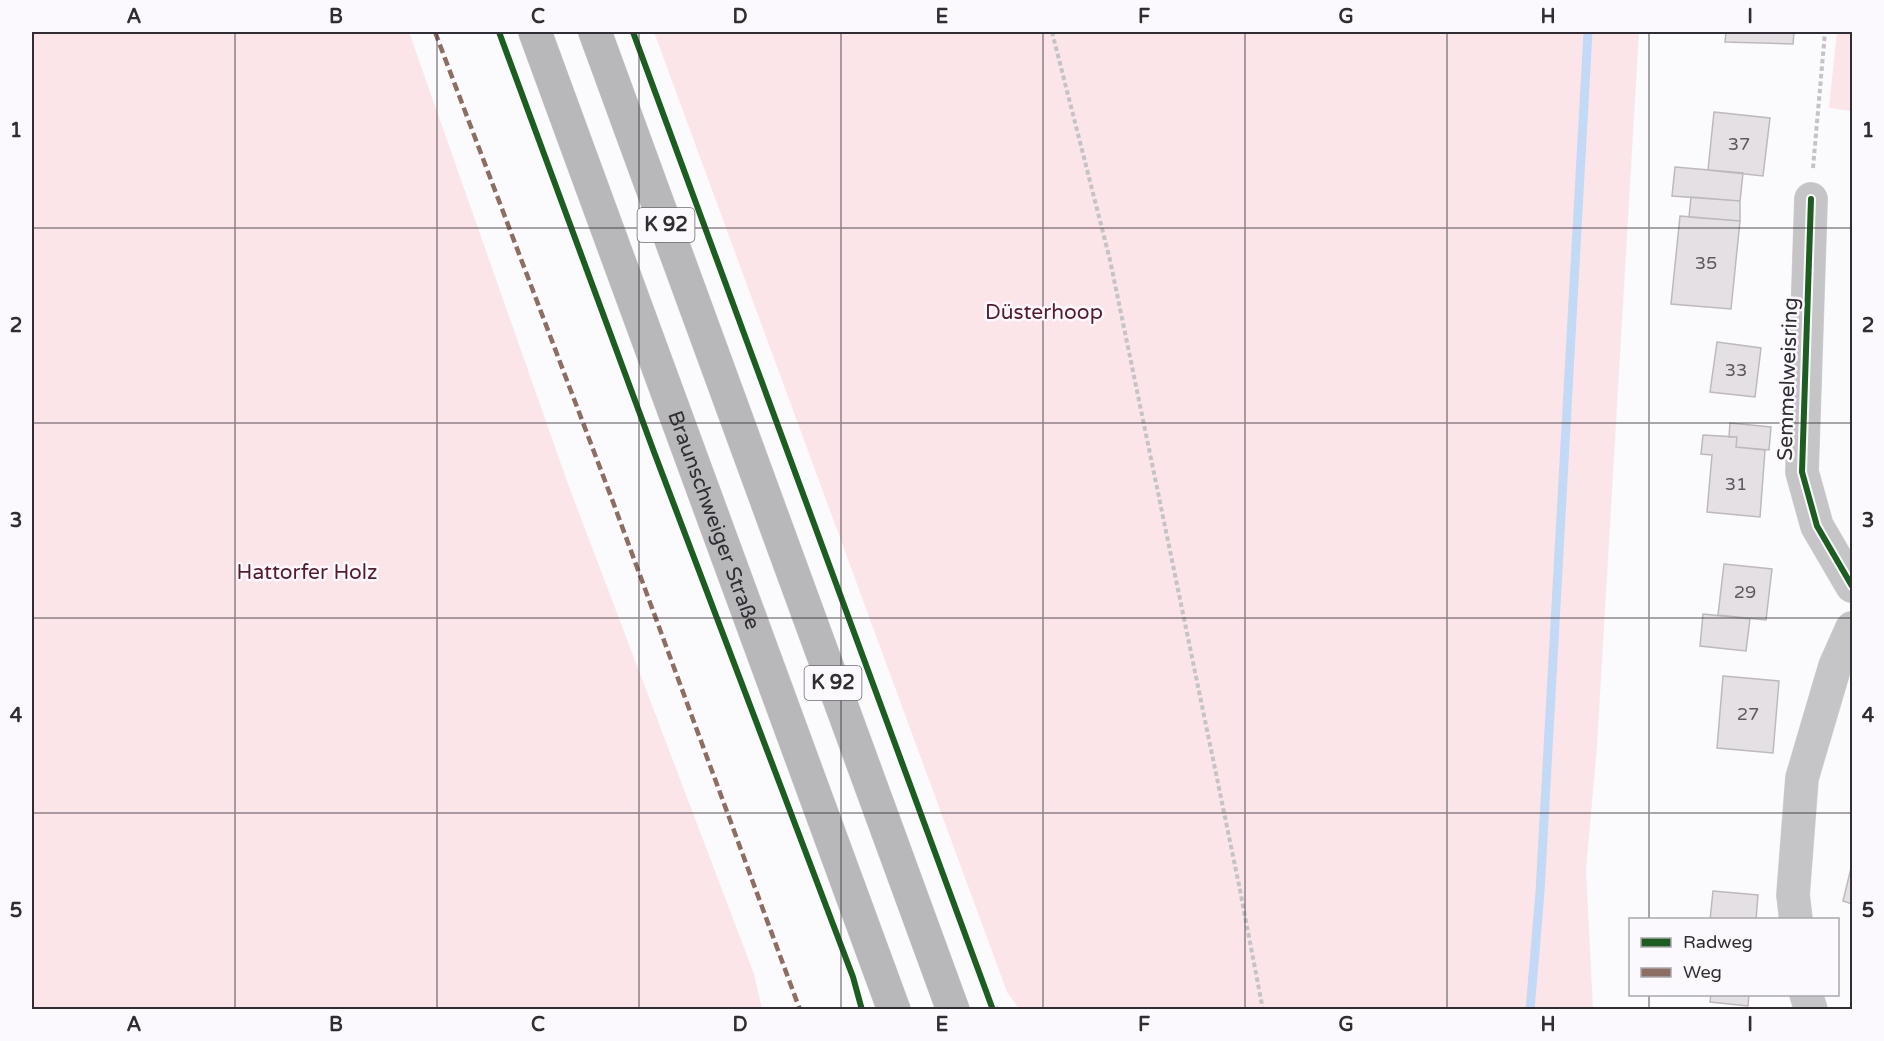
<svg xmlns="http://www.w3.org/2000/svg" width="1884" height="1041" viewBox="0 0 1884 1041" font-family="'Varela Round',sans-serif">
	<rect width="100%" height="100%" fill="#fbfafc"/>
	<path fill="#fbe5e9" d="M32 32H409L568 484 754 974 762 1009H32Z
		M654 32H1639L1597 746 1586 870 1593 1009H1019L1007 992Z
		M1837 32H1852V111L1829 108Z"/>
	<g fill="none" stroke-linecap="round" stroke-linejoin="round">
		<path stroke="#c3daf6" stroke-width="9" d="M1530 1010 1540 892 1588 32"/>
	</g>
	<path fill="#e4e0e4" stroke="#bdb9bd" stroke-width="1.5" d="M1726 32H1794L1793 44 1725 42Z
		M1714 112 1770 118 1763 176 1708 170Z
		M1675 167 1743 173 1740 201 1672 196Z
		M1691 197 1740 201V221L1689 217Z
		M1680 216 1740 221 1731 309 1671 304Z
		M1717 342 1761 348 1755 397 1710 392Z
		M1730 423 1771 427 1769 450 1736 447 1737 437H1729Z
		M1703 435 1737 437 1736 447 1765 450 1760 517 1707 512 1712 455 1701 454Z
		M1724 564 1772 569 1766 620 1718 615Z
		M1703 614 1750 619 1746 651 1700 646Z
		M1723 676 1779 681 1773 753 1717 748Z
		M1852 864V904L1843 901Z
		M1713 891 1758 895 1756 920H1710Z
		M1711 994H1749L1748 1006 1710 1002Z"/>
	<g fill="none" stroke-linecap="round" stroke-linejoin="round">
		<g stroke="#d7d5d8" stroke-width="34">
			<path id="minor" d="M1811 199 1802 472 1817 526 1852 586
				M1796 920 1793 895 1802 778 1835 666 1852 628
				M1806 994 1811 1010"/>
		</g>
		<g stroke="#d7d5d8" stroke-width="34">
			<g id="highway">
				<path id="s1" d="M535 32 894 1010"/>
				<path d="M595 32 953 1010"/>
			</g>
		</g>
		<path stroke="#c4c4c6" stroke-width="4" stroke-dasharray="4.5 3" stroke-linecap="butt" d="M1052 32 1110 260 1239 885 1263 1010
			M1813 168 1825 32
			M990 1000 998 1010"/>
		<use href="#minor" stroke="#c5c4c7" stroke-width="33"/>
		<use href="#highway" stroke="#b8b8bb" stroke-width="33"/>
		<path stroke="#8d6e63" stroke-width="4.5" stroke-dasharray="9 4.5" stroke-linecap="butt" d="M435 32 613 502 800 1010"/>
		<g stroke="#fbf9fd" stroke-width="10">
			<path id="cycleway" d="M499 32 654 452 853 977 862 1010
				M633 32 993 1010
				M1811 199 1802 472 1817 526 1852 586"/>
		</g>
		<use href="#cycleway" stroke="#1b5e20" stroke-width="6"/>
	</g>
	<path fill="none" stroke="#312d34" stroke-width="1.5" stroke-opacity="0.55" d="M235 32V1010M437 32V1010M639 32V1010M841 32V1010M1043 32V1010M1245 32V1010M1447 32V1010M1649 32V920M32 228H1852M32 423H1852M32 618H1852M32 813H1852M1649 994V1010"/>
	<g text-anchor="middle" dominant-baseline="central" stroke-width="5" stroke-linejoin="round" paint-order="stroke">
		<g font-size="18" fill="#5e5a60">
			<text x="1739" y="144">37</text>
			<text x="1706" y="263">35</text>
			<text x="1736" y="370">33</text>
			<text x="1736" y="484">31</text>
			<text x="1745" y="592">29</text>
			<text x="1748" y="714">27</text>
		</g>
		<g fill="#fbf9fd" stroke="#6e6a70" stroke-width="1.5">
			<rect x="637.5" y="208" width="57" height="34" rx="4.5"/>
			<rect x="804.5" y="666" width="57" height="34" rx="4.5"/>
		</g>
		<g font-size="20" font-weight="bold" fill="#312d34">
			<text x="666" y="225">K 92</text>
			<text x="833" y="683">K 92</text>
		</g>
		<g font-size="21" fill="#59192c" stroke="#fbf9fd">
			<text x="1044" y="312">Düsterhoop</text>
			<text x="307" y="572">Hattorfer Holz</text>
		</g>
		<g font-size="21" fill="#312d34" stroke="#fbf9fd">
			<text transform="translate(1788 379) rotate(-88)">Semmelweisring</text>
			<text stroke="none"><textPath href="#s1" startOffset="520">Braunschweiger Straße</textPath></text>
		</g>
	</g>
	<rect width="1884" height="1041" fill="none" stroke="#fbf9fd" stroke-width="66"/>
	<rect x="1629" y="918" width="210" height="78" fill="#fbf9fd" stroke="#aaa7ad" stroke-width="1.5"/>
	<rect x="1641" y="938" width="30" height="9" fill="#1b5e20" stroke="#aaa7ad" stroke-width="1.5"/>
	<text x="1683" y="948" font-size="18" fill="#312d34">Radweg</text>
	<rect x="1641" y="968" width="30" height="9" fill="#8d6e63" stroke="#aaa7ad" stroke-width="1.5"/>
	<text x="1683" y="978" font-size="18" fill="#312d34">Weg</text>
	<rect x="33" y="33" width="1818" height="975" fill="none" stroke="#312d34" stroke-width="2"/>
	<g font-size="20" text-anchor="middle" font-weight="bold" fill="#312d34">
		<text x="134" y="23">A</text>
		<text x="336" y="23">B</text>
		<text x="538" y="23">C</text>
		<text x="740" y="23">D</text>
		<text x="942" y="23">E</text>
		<text x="1144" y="23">F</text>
		<text x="1346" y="23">G</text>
		<text x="1548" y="23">H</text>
		<text x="1750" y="23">I</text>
		<text x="16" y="137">1</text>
		<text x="1868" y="137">1</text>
		<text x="16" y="332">2</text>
		<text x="1868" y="332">2</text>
		<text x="16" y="527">3</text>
		<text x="1868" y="527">3</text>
		<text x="16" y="722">4</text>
		<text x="1868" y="722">4</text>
		<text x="16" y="917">5</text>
		<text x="1868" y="917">5</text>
		<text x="134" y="1031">A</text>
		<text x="336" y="1031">B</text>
		<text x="538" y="1031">C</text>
		<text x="740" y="1031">D</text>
		<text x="942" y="1031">E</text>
		<text x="1144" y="1031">F</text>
		<text x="1346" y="1031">G</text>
		<text x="1548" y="1031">H</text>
		<text x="1750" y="1031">I</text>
	</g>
</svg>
